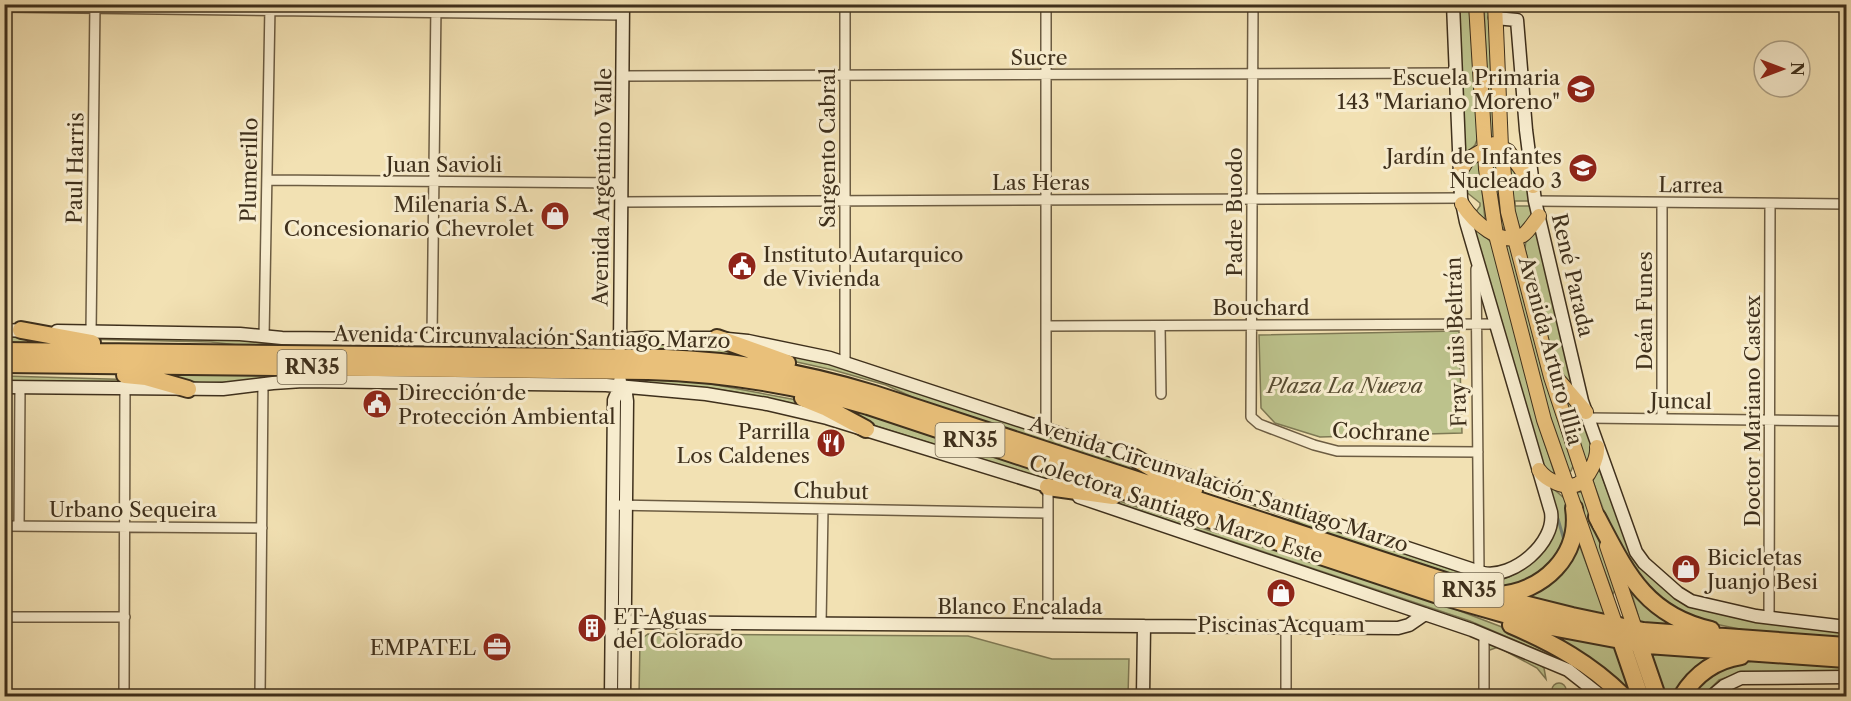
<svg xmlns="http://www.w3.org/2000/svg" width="1851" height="701" viewBox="0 0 1851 701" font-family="'Libre Caslon Text',serif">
	<rect width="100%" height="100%" fill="#f2e1b3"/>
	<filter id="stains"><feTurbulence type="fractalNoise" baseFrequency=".00333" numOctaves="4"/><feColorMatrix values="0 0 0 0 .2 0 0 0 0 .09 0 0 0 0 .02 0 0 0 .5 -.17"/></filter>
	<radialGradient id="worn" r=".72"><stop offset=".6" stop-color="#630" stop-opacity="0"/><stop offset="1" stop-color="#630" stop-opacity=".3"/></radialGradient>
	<path fill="#bcc28c" stroke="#7e7954" stroke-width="1.5" d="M1457 5H1469L1478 137 1475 145 1463 157Z
		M1484 5H1489L1494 137 1491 140 1489 137Z
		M1493 157 1496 160 1505 225 1503 229 1501 228 1496 207 1492 158Z
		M1479 158 1485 220 1475 213 1480 206V203L1465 191V170Z
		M1509 160 1528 188 1532 201H1515V206H1533V215L1520 229 1512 202Z
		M1472 223 1491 242 1538 422 1555 475 1553 476 1543 465Z
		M1537 228 1574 389 1555 369 1525 249 1526 240Z
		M1508 245 1510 246 1544 377 1573 466 1571 471H1567L1550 418 1505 246Z
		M1459 331 1462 433 1320 437 1275 423 1261 408 1259 335Z
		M5 335 33 336 65 343 5 345Z
		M80 336 232 339 276 345 485 343 596 347 598 349 255 347 211 342 80 339Z
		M646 343H709L762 359 646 351 644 348Z
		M764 350 841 367 1123 460 1166 482 934 407 886 385 833 370 783 359Z
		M150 372 597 378 284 375 235 382 202 383 150 374Z
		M5 376 142 380V382L5 381Z
		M647 378H679L797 400 813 409C759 394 704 385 648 384L646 380Z
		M1564 398 1578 409 1592 446 1588 464H1585Z
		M826 401 859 410 1093 489 1045 479 876 426Z
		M1598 466 1632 556 1641 567 1677 599 1846 632V639L1744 630 1701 621 1690 617 1647 589 1614 539 1593 481Z
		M1188 481 1492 583C1533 571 1541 555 1558 519L1548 487 1550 486 1564 498 1570 512 1562 551 1533 580 1494 590 1342 544 1287 517 1187 483Z
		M1579 491 1584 494 1615 590 1613 594 1576 495Z
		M1113 499 1214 532 1270 545 1439 603 1515 632 1563 655 1615 696H1609L1570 664 1470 621 1112 501Z
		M1577 539 1607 619 1527 597Z
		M1628 581 1681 627 1641 625Z
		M1537 629 1618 648 1632 696 1608 675Z
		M648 634 968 636 1052 659H1129L1128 696H639L640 640Z
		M1491 644H1494L1538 664 1544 668 1546 679 1537 668 1498 647 1487 651 1488 646Z
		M1649 651 1717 656 1675 696H1663Z
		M1757 659 1846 666V673L1742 672 1719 680 1703 696H1689C1707 673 1728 663 1757 659Z
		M1552 690a7 7 0 1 1 14 0a7 7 0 1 1-14 0Z"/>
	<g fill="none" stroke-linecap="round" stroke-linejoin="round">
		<path stroke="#778477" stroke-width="3" d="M1558 519 1564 540"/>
		<g stroke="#6c5c42" stroke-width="12">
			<path id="street" d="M1046 4V429
				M1253 4 1251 417 1259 424 1314 445 1337 451 1478 452
				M4 7 623 15
				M623 76 1455 73
				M267 180 622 183
				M1535 201 1846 204
				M621 202 1461 198
				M1476 269 1479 572
				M1046 326 1496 324
				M1160 326 1161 394
				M91 332 95 4
				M264 337 270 6
				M432 338 436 4
				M845 363V4
				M1587 418 1846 421
				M1662 419V203
				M613 505 1048 513
				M4 526 262 528
				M19 526 20 387
				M4 617H125
				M1769 618 1770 204
				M821 624 823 509
				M1048 625V487
				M124 696 125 388
				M260 696 263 384
				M1286 696V627
				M1484 696V635"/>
		</g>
		<g stroke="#3f301c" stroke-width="15">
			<path id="secondary" d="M1495 18 1517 20 1526 130 1535 201 1582 401 1636 552 1644 563 1678 593 1691 601 1756 616 1846 627
				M4 330 28 331
				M57 331 240 334 282 338 600 341 642 338H717L748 341 830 358 1143 461
				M620 346 623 4
				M620 386 626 394 627 401 624 696
				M4 387 223 389 273 383 303 381 606 385 706 394 767 404 827 418 1054 488
				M1160 466 1483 573C1513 579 1556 543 1551 512L1466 222 1461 198 1453 4
				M1079 497 1472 630 1568 670 1601 696
				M611 622 1398 628 1409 625 1425 614
				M611 696 614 400 620 386V381
				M1143 696 1144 626
				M1712 696 1724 686 1741 678 1846 677"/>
		</g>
		<g stroke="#3f301c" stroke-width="16">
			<path id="primary" d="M1476 4 1486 169 1496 235 1544 420 1616 626
				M1495 4 1501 147 1508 212 1551 377 1600 525
				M1458 175 1468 159 1494 144 1508 151 1533 186
				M1462 204C1473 221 1501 248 1523 235 1529 231 1534 222 1539 216
				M1554 375 1586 412
				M1539 470C1546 480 1566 490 1578 484 1589 478 1598 458 1597 447
				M1607 546 1635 629"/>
		</g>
		<g stroke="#3f301c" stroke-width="20">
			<path id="highway" d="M21 330 92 343
				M717 338 787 363
				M4 351 666 358C737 361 806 373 874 394L1488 595 1572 616 1643 631 1846 646
				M4 364 648 371C723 373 796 385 868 406L1441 596 1546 626 1647 645 1846 659
				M125 375 146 377 188 389
				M803 398 825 407 866 429
				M1135 458 1179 484 1194 490
				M1048 487 1113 496
				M1597 517C1626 572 1645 615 1711 630
				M1497 595C1543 592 1581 556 1574 508
				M1511 625C1553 643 1591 664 1623 696
				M1618 632 1640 696
				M1636 635 1657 696
				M1682 696C1695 675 1715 660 1741 656"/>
		</g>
		<use href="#street" stroke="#f7ecce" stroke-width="9"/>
		<use href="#secondary" stroke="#f7ecce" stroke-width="12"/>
		<use href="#primary" stroke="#e9c07a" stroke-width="14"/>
		<use href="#highway" stroke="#e9c07a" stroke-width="16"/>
	</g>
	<defs>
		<g id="school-disc" transform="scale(1.5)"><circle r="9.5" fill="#8f2418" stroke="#f7ecce"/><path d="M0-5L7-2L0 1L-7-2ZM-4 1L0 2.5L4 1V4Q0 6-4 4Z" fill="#fff"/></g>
		<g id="shop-disc" transform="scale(1.5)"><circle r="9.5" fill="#8f2418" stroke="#f7ecce"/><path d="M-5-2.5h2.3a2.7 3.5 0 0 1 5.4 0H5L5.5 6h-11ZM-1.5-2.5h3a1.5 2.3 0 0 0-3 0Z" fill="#fff"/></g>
		<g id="civic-disc" transform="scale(1.5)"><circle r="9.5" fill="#8f2418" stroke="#f7ecce"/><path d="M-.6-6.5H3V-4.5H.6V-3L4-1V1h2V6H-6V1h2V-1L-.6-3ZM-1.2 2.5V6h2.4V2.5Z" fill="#fff"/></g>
		<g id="restaurant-disc" transform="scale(1.5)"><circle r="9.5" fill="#8f2418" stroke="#f7ecce"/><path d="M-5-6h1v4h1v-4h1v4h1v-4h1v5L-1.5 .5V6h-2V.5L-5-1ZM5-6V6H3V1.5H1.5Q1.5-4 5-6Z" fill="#fff"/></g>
		<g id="building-disc" transform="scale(1.5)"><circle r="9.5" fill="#8f2418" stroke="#f7ecce"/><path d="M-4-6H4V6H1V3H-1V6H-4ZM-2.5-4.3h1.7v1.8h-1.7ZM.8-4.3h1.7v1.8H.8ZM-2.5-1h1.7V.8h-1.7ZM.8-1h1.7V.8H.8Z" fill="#fff"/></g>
		<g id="office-disc" transform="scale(1.5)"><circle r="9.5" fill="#8f2418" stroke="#f7ecce"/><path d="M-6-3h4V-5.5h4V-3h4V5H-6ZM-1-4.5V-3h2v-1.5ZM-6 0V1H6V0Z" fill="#fff"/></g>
	</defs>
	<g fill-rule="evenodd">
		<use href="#school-disc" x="1581" y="89"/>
		<use href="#school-disc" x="1583" y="168"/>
		<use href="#shop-disc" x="555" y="216"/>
		<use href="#civic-disc" x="742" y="266"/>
		<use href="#civic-disc" x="377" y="404"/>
		<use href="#restaurant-disc" x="831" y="443"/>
		<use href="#shop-disc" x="1686" y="569"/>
		<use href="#shop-disc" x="1281" y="593"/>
		<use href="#building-disc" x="592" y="628"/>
		<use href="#office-disc" x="497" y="647"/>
	</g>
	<g text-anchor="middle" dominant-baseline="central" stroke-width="6" stroke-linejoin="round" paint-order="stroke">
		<g fill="#f7ecce" stroke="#766851" stroke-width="1.5">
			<rect x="277.5" y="350" width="69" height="34" rx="4.5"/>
			<rect x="935.5" y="423" width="69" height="34" rx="4.5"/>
			<rect x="1434.5" y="573" width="69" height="34" rx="4.5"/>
		</g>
		<g font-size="20" font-weight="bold" fill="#3f301c">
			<text x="312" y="367">RN35</text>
			<text x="970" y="440">RN35</text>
			<text x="1469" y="590">RN35</text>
		</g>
		<g font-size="21" fill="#3f301c" stroke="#f7ecce">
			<text x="1039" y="57">Sucre</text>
			<text transform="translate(827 148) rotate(-90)">Sargento Cabral</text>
			<text x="444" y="164">Juan Savioli</text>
			<text transform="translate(75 168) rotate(-89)">Paul Harris</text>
			<text transform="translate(249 170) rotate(-89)">Plumerillo</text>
			<text x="1041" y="182">Las Heras</text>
			<text transform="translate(1691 185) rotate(1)">Larrea</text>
			<text transform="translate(602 187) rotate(-89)">Avenida Argentino Valle</text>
			<text transform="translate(1234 212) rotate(-90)">Padre Buodo</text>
			<text transform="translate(1573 275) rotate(77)">René Parada</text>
			<text x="1261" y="307">Bouchard</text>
			<text transform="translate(1644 311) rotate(-90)">Deán Funes</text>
			<text transform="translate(532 337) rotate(1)">Avenida Circunvalación Santiago Marzo</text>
			<text transform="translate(1456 342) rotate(-92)">Fray Luis Beltrán</text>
			<text transform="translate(1551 351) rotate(75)">Avenida Arturo Illia</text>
			<text transform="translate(1681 401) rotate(1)">Juncal</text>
			<text transform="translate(1752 411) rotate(-90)">Doctor Mariano Castex</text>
			<text transform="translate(1381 432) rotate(2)">Cochrane</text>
			<text transform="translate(1219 484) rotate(18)">Avenida Circunvalación Santiago Marzo</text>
			<text transform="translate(831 491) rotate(1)">Chubut</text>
			<text x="133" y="509">Urbano Sequeira</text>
			<text transform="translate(1176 509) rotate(18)">Colectora Santiago Marzo Este</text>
			<text x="1020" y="606">Blanco Encalada</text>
		</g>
		<g font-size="21" fill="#3f301c" stroke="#f7ecce" text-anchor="end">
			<text x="1560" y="77">Escuela Primaria<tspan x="1560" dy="24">143 "Mariano Moreno"</tspan></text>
			<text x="1562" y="156">Jardín de Infantes<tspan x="1562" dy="24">Nucleado 3</tspan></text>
			<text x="534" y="204">Milenaria S.A.<tspan x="534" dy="24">Concesionario Chevrolet</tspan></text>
			<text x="763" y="254" text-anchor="start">Instituto Autarquico<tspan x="763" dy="24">de Vivienda</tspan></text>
			<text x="398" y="392" text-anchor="start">Dirección de<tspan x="398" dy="24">Protección Ambiental</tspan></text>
			<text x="810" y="431">Parrilla<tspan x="810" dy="24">Los Caldenes</tspan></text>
			<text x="1707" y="557" text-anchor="start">Bicicletas<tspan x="1707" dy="24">Juanjo Besi</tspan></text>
			<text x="613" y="616" text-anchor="start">ET Aguas<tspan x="613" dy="24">del Colorado</tspan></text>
			<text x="1281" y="624" text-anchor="middle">Piscinas Acquam</text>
			<text x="476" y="647">EMPATEL</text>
		</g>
		<g font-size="21" font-style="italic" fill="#584d32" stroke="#f7ecce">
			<text x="1345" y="385">Plaza La Nueva</text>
		</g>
	</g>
	<rect width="1851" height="701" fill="none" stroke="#f2e1b3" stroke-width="24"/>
	<rect x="6" y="6" width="1839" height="689" fill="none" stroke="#3f301c" stroke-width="3"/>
	<rect x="12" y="12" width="1827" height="677" fill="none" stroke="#3f301c" stroke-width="1.5"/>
	<g transform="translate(1782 69) rotate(90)"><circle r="28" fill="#f7ecce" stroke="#ada187" stroke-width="1.5"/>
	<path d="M0-4.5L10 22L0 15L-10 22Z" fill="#8f2418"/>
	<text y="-9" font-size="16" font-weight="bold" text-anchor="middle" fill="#3f301c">N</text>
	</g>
	<rect width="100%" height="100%" filter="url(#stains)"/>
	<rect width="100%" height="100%" fill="url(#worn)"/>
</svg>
